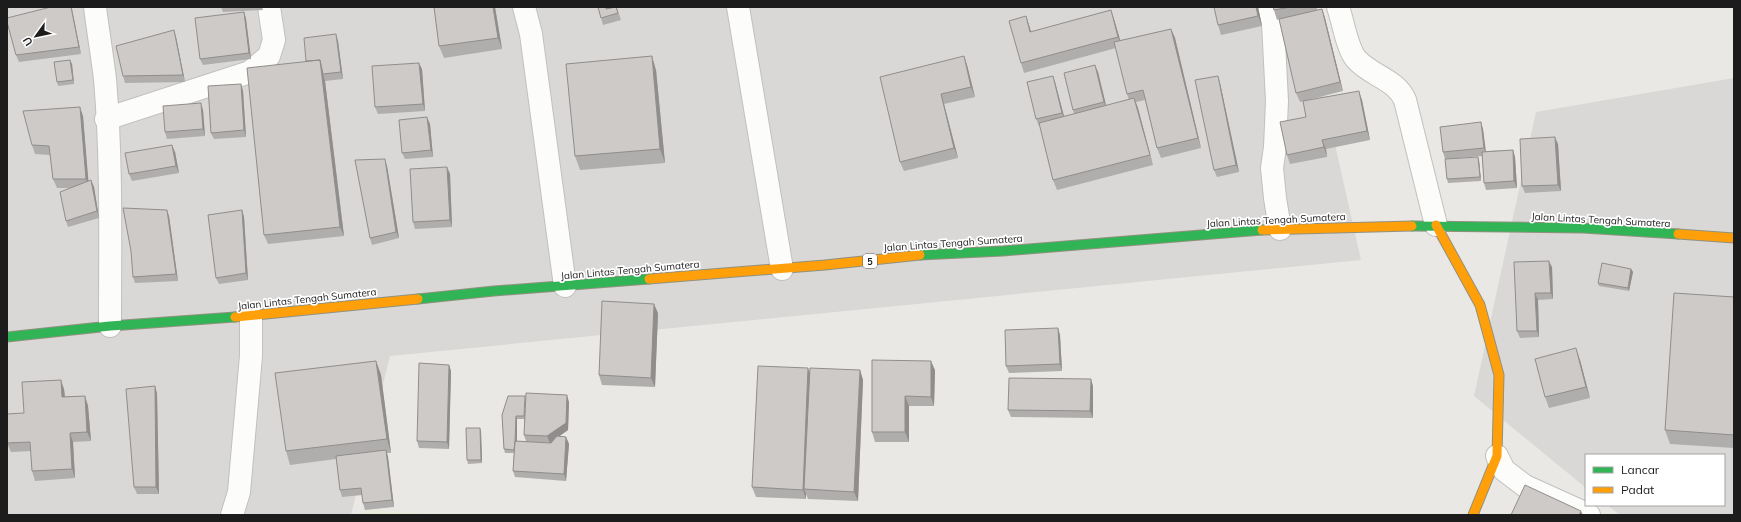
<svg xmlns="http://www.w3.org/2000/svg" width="1741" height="522" viewBox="0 0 1741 522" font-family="Mulish,sans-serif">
	<rect width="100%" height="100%" fill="#eae8e5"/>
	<path fill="#d9d8d6" d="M7 7H1304L1361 260 390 356 351 515H7Z
		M1734 78V515H1620L1607 505H1724V455H1586V488L1474 396 1536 112Z"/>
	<path fill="#e9e9d9" d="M365 510 450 515H364Z"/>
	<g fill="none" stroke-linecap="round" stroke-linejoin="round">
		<g stroke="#c1c0bf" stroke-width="24">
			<path id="street" d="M95 7C98 31 102 55 105 79 112 161 110 244 110 326
				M524 7 531 34 565 286
				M738 7 782 269
				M1269 7 1273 23 1277 101 1275 147 1272 168 1275 198 1280 229
				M1338 7C1343 21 1347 48 1356 59 1371 76 1396 79 1405 100L1436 225
				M106 119 250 72 269 56 274 40 269 7
				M1497 456 1504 470 1525 486 1589 515
				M232 515 239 492 251 356V316"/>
		</g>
		<g stroke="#91917f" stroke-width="11">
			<path id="fast" d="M1412 226 1583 228 1678 234
				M920 255 1003 251 1262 230
				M418 299 494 291 649 279
				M7 337 110 326 235 317"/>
		</g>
		<g stroke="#91917f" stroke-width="11">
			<path id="slow" d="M1436 225 1480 305 1499 375 1497 456 1473 515
				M1262 230 1412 226
				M1678 234 1734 238
				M649 279 825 265 920 255
				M235 317 418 299"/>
		</g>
		<use href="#street" stroke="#fcfcfb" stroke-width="22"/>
		<use href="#fast" stroke="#30b455" stroke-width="9"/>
		<use href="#slow" stroke="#ff9f0a" stroke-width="9"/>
	</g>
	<path fill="#b0aeac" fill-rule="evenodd" d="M51 7H71L81 54 19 62 16 55Z
		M221 7H262L263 10 223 12Z
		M434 7H495L502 49 444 58 439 46Z
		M598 7H620L617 8 621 20 603 25Z
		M1258 7 1262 26 1221 35 1218 25Z
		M1273 7H1317V10L1322 9 1325 18 1343 91 1300 102 1296 93 1279 19 1277 20Z
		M244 12 246 19 251 59 203 65 200 59Z
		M1026 16 1031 32 1114 19 1120 41 1171 29 1175 38 1201 148 1161 158 1157 148 1145 100 1136 102 1153 165 1057 190 1053 180 1040 126H1039L1036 119 1055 82 1064 116 1074 114 1073 110 1098 72 1106 106 1129 100 1127 94 1116 48 1024 73 1021 63Z
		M176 37 185 82 125 83 123 76Z
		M338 41 343 79 325 81 344 236 268 244 264 235 306 61Z
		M964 56 967 65 975 97 944 104 958 158 904 171 900 162Z
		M72 64 74 84 58 86 57 82Z
		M422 69 425 111 378 114 375 107Z
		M656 70 665 163 580 170 575 156Z
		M1220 83 1239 172 1217 177 1214 170Z
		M241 84 243 91 246 137 214 139 211 133Z
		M1362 100 1370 140 1326 149 1327 157 1290 164 1287 155 1306 117Z
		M203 110 205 136 167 139 165 132Z
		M83 116 88 181 91 180 94 187 99 218 68 227 66 221 69 188H57L53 179 50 155 35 154 32 145Z
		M430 124 433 157 405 159 402 153Z
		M1483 129 1486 151 1513 150 1515 157 1517 188 1486 190 1484 183 1482 156 1458 158 1479 160 1481 181 1448 183 1447 179 1445 159 1443 152Z
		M1558 144 1561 191 1525 193 1522 186Z
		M175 152 179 173 132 181 129 174Z
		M387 166 399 238 372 245 370 238Z
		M447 167 450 174 452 227 415 229 413 222Z
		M242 210 244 217 248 280 219 284 216 278Z
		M169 216 178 281 135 283 133 277Z
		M1514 262 1552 267 1553 299 1538 300 1539 337 1520 338 1517 331Z
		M1631 269 1633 272 1629 291 1599 286 1598 283Z
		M1734 297V448L1670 444 1665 430Z
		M658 313 655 387 602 385 599 375Z
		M1058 328 1060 335 1062 371 1009 373 1006 366Z
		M872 360 935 370 934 406H909V442H875L872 432Z
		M1580 360 1590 398 1549 408 1545 397Z
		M376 361 381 375 391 453H387L388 457 394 507 365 510 363 503 362 495 342 497 340 490 336 459 290 465 286 451Z
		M449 365 451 371 449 449 419 448 417 441Z
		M860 370 863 380 858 501 808 499 806 494V499L756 497 752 487 809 372Z
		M1093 386V418L1011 417 1008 410Z
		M64 389 65 397 85 396 88 406 91 441 73 442 75 478 35 481 32 471 31 451 11 452 7 443 24 413Z
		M157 393 159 494H137L134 487Z
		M569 402 568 430 559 436 566 437 569 444 566 481 515 477 513 471 514 453H505L504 449 502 415ZM517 419H524V435L526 441H517Z
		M481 431 482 463 468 464 467 460Z"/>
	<path fill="#908d8c" d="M71 7 72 9 81 54 79 47Z
		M493 7H495L502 49 498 38Z
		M1256 7H1258L1262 26 1258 16Z
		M1322 9 1325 18 1343 91 1340 82Z
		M1111 10 1114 19 1122 46 1118 37Z
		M244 12 246 19 251 59 249 53Z
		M1026 16 1029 25 1034 41 1030 32Z
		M1171 29 1175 38 1201 148 1198 138Z
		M174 30 176 37 185 82 183 75Z
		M336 34 338 41 343 79 341 72Z
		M652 56 656 70 665 163 660 149Z
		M964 56 967 65 975 97 971 87Z
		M70 60 72 64 74 84 73 80Z
		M320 60 323 69V74L325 81 344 236 340 227Z
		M419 63 422 69 425 111 423 104Z
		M1095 65 1098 72 1107 109 1104 102Z
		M1053 76 1055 82 1065 120 1062 113Z
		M1218 76 1220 83 1239 172 1236 165Z
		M241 84 243 91 246 137 244 130Z
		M1359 91 1362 100 1370 140 1367 131Z
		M941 94 944 104 958 158 954 148Z
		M1134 98 1138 108 1153 165 1150 155Z
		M201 103 203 110 205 136 203 129Z
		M80 107 83 116 89 188 86 179Z
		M427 117 430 124 433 157 431 150Z
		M1481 122 1483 129 1486 155 1484 148Z
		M1555 137 1558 144 1561 191 1558 185Z
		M1322 140 1326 149 1327 157 1324 147Z
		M172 145 175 152 179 173 176 166Z
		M1513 150 1515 157 1517 188 1514 181Z
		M1478 157 1479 160 1481 181 1480 177Z
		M385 159 387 166 399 238 396 232Z
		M447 167 450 174 452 227 450 220Z
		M91 180 94 187 99 218 97 211Z
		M167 210 169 216 178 281 176 274Z
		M242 210 244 217 248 280 246 273Z
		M1549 261 1552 267 1553 299 1551 293Z
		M1631 269 1633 272 1629 291 1628 288Z
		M1535 293 1538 300 1539 337 1537 331Z
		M654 304 658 313 655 387 651 378Z
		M1058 328 1060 335 1062 371 1060 364Z
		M1576 348 1580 360 1590 398 1586 387Z
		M376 361 381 375 391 453 387 439Z
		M931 361 935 370 934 406 931 397Z
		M449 365 451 371 449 449 447 442Z
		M808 368 811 377 804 489 806 494V499L803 490Z
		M860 370 863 380 858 501 854 492Z
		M1091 379 1093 386V418L1090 411Z
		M61 380 64 389 66 407 62 397Z
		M155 386 157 393 159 494 156 487Z
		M567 395 569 402 568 430 550 443 547 436Z
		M85 396 88 406 91 441 87 432Z
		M905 396 909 406V442L905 432Z
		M516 416 517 419V454L515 450Z
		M480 428 481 431 482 463 481 460Z
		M70 433 73 442 75 478 72 469Z
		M566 437 569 444 566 481 564 474Z
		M386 450 388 457 394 507 392 500Z
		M1581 511 1583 515H1579Z"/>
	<path fill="#cdcac8" stroke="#908d8c" d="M51 7H71L79 47 16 55 7 22V18Z
		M434 7H493L498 38 439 46Z
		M598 7H606V9L616 7 618 13 601 18Z
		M1214 7H1256L1258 16 1218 25Z
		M1273 7H1291L1274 10Z
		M1322 9 1340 82 1296 93 1279 19Z
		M1111 10 1118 37 1021 63 1009 21 1026 16 1030 32Z
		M244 12 249 53 200 59 195 18Z
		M1171 29 1198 138 1157 148 1143 90 1127 94 1114 42Z
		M174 30 183 75 123 76 116 46Z
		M336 34 341 72 323 74 320 60 306 61 304 38Z
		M652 56 660 149 575 156 566 64Z
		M964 56 971 87 941 94 954 148 900 162 880 77Z
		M70 60 73 80 57 82 54 62Z
		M320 60 340 227 264 235 247 68Z
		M419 63 423 104 375 107 372 66Z
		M1095 65 1104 102 1073 110 1064 73Z
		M1053 76 1062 113 1036 119 1027 82Z
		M1218 76 1236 165 1214 170 1195 80Z
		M241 84 244 130 211 133 208 86Z
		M1359 91 1367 131 1322 140 1324 147 1287 155 1280 122 1306 117 1303 101Z
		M1134 98 1150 155 1053 180 1039 123Z
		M201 103 203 129 165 132 163 106Z
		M80 107 86 179H53L49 146 32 145 23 111Z
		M427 117 431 150 402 153 399 120Z
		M1481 122 1484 148 1443 152 1440 127Z
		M1555 137 1558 185 1522 186 1520 139Z
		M172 145 176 166 129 174 125 153Z
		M1513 150 1514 181 1484 183 1482 152Z
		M1478 157 1480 177 1447 179 1445 159Z
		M385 159 396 232 370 238 355 160Z
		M447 167 450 220 413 222 410 169Z
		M91 180 97 211 66 221 60 192Z
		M123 208 167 210 176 274 133 277 131 251Z
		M242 210 246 273 216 278 208 215Z
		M1549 261 1551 293H1535L1537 331H1517L1514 262Z
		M1602 263 1631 269 1628 288 1598 283Z
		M1674 293 1734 297V435L1665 430Z
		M602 301 654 304 651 378 599 375Z
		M1058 328 1060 364 1006 366 1005 330Z
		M1576 348 1586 387 1545 397 1535 359Z
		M872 360 931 361V397L905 396V432H872Z
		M376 361 387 439 286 451 275 373Z
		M419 363 449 365 447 442 417 441Z
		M758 366 808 368 803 490 752 487Z
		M810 368 860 370 854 492 804 489Z
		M1009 378 1091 379 1090 411 1008 410Z
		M61 380 62 397 85 396 87 432 70 433 72 469 32 471 30 442 7 443V414L24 413 22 382Z
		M155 386 156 487H134L126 389Z
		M526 393 567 395 566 423 547 436 524 435Z
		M508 396H525L524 416H516L515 441 514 450 504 449 502 415Z
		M466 428H480L481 460H467Z
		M557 436 566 437 564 474 513 471 515 441 551 443Z
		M386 450 392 500 363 503 361 488 340 490 336 456Z
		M1525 485 1581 511 1579 515H1511Z"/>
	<g text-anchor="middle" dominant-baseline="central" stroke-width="3.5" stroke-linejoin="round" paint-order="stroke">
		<rect fill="#fff" stroke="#606060" stroke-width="1" x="863" y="254" width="14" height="14" rx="3"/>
		<g font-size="9" font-weight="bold" fill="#1c1c1c">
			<text x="870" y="261">5</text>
		</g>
		<g font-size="10" fill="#1c1c1c" stroke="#fff">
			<text transform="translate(1276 220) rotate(-3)">Jalan Lintas Tengah Sumatera</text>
			<text transform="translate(1601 220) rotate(3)">Jalan Lintas Tengah Sumatera</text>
			<text transform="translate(953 243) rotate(-4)">Jalan Lintas Tengah Sumatera</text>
			<text transform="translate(630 270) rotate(-5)">Jalan Lintas Tengah Sumatera</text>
			<text transform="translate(307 299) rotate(-6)">Jalan Lintas Tengah Sumatera</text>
		</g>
	</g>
	<rect width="1741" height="522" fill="none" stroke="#1c1c1c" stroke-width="16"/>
	<rect x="1585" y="454" width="140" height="52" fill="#ffffff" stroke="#a4a4a4"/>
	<rect x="1593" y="467" width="20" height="6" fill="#30b455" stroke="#a4a4a4"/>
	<text x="1621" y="474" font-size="12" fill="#1c1c1c">Lancar</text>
	<rect x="1593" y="487" width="20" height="6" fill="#ff9f0a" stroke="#a4a4a4"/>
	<text x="1621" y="494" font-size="12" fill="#1c1c1c">Padat</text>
	<g transform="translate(36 36) rotate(237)" stroke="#ffffff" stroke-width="3" paint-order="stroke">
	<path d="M0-3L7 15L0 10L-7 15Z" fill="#1c1c1c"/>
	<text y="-6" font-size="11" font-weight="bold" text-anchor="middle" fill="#1c1c1c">U</text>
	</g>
</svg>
